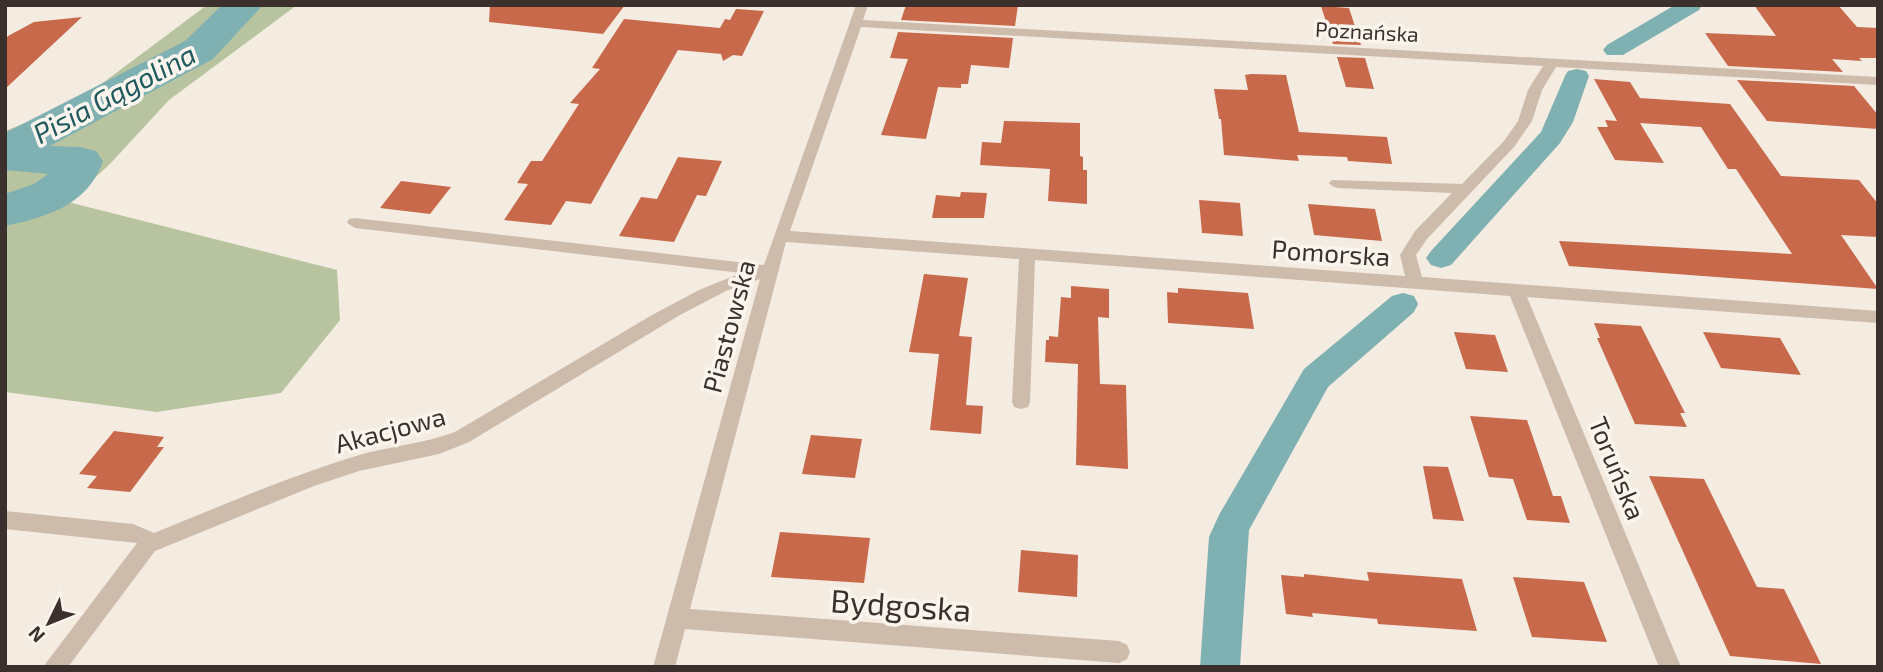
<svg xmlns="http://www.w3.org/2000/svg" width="1883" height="672" viewBox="0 0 1883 672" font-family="'Exo 2',sans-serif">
	<rect width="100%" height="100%" fill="#f4ebe1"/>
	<path fill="#b8c4a0" d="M207 5H297L169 100 110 164 68 202 337 270 340 320 281 393 157 412 5 392V131L76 103Z"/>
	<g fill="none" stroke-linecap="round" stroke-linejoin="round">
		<path fill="#7fb0b2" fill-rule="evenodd" d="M1675 5H1702L1699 10 1623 55H1607L1603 50 1607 45Z
			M1577 69 1586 71 1589 76 1573 122 1560 143 1451 265 1441 268 1431 265 1426 258 1431 251 1541 132 1565 76 1568 71Z
			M1403 293 1414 296 1418 304 1414 312 1328 387 1249 530 1240 667H1200L1209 537 1219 515 1304 369 1392 296Z"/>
		<path fill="#7fb0b2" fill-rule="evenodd" d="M222 5H263L213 59 50 146 80 147 96 151 103 161C88 205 47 217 5 226V194L34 184 48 174 5 170V133L185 41Z"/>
	</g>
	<path fill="#c8694b" d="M490 5H625L603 34 489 22Z
		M906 5H1018L1015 26 901 20Z
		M1754 5H1838L1857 27 1878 28V58H1859L1862 61 1832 59 1843 72 1728 66 1705 33 1776 36Z
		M1321 6 1349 8 1361 45 1333 44Z
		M736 9 764 11 742 56 733 55 723 61 721 54 678 50 591 204 566 201 551 225 504 220 528 184 517 183 531 161H542L579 104 570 103 600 69 592 68 624 19 720 28 725 19 730 20Z
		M82 17 5 89V40L8 36 34 22Z
		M898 32 1013 38 1009 68 971 65 968 84H961V88L938 87 926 139 881 135 908 59 890 58Z
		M1337 57 1365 58 1374 89 1346 87Z
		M1251 74 1286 75 1299 132 1387 137 1392 164 1348 161 1347 157 1297 155 1299 161 1224 155 1221 119H1219L1214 89 1248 90 1245 75Z
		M1594 79 1630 82 1640 98 1730 104 1781 176 1859 180 1878 204V237L1841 235 1878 289 1569 266 1559 241 1792 254 1736 169H1728L1701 127 1640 123 1664 163 1615 160 1597 127H1608L1605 120 1617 121Z
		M1737 80 1854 86 1878 115V129L1767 121Z
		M1004 121 1080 123V156L1083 157V170H1087V204L1048 201 1050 169 980 165 982 142 1001 143Z
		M678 157 722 161 706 196 697 195 674 242 619 236 641 197 657 199Z
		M401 181 451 187 430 214 380 208Z
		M961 192 987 193 984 218H932L936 195 960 197Z
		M1199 200 1240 203 1243 236 1202 233Z
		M1308 204 1375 209 1382 241 1314 235Z
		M924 274 968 278 959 336 972 337 966 405 983 406 981 434 930 430 939 354 909 352Z
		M1071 286 1109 289V318L1098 317 1100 384 1126 385 1128 469 1076 465 1078 364 1045 362 1046 340H1049V336L1058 337 1061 297 1071 298Z
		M1178 288 1248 293 1254 329 1168 323 1167 292 1178 293Z
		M1594 323 1641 326 1685 413H1680L1687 427 1635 424 1597 338H1600Z
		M1454 332 1495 335 1508 372 1466 369Z
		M1703 332 1780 338 1801 375 1721 368Z
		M1470 416 1527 420 1553 496H1561L1570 523 1527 520 1513 479 1489 477Z
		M114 431 164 437 157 447H164L130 492 87 488 97 476 79 474Z
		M811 435 862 439 855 478 802 474Z
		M1423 466 1448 467 1464 521 1433 519Z
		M1649 476 1704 479 1757 587 1784 589 1821 664 1730 656Z
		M780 532 870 538 864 583 771 577Z
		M1021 550 1078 555 1077 597 1018 592Z
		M1367 572 1462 579 1477 631 1378 624 1377 619 1312 613 1313 617 1286 614 1281 575 1304 577V574L1369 581Z
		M1513 577 1584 582 1607 642 1532 637Z"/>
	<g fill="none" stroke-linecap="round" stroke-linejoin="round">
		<path fill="#cdbbac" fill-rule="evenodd" d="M856 5H868L863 20 1878 77V85L1556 67 1542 90 1532 121 1514 147 1427 239 1416 255 1422 277 1878 311V323L1527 297 1681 667H1659L1510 296 1035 260 1030 402 1028 407 1021 409 1014 407 1012 402 1019 259 786 242 690 609 1119 641 1127 645 1130 652 1127 659 1119 663 685 629 675 667H653L760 279 726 291 680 315 469 442 439 454 359 471 314 486 155 551 68 667H43L137 543 5 529V511L133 524 154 533C221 506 287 477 356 456 389 446 423 444 455 432L652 315 699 290 741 273 355 228 347 223 349 219 355 218 764 265ZM861 27 1543 66 1528 90 1518 121 1504 141 1462 184 1332 180 1329 183 1332 186 1337 188 1452 193 1415 231 1400 255 1405 276 790 231Z"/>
	</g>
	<g text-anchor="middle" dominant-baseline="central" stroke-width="7" stroke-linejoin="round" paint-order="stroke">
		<g font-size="21" fill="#3b302b" stroke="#fbf5ee">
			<text transform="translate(1367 31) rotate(3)">Poznańska</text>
		</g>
		<g font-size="26" fill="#3b302b" stroke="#fbf5ee">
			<text transform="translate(1331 252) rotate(4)">Pomorska</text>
			<text transform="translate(728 326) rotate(-75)">Piastowska</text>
			<text transform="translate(390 429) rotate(-15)">Akacjowa</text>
			<text transform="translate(1618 468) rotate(68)">Toruńska</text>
		</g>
		<g font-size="28" font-style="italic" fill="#1f5a5e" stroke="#fbf5ee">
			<text transform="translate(114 93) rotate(-28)">Pisia Gągolina</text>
		</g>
		<g font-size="32" fill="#3b302b" stroke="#fbf5ee">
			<text transform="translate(901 604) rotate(4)">Bydgoska</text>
		</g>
	</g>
	<rect width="1883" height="672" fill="none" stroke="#3b302b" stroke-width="14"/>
	<g transform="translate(49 623) rotate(227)" stroke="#fbf5ee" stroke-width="5" paint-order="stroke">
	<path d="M0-5L12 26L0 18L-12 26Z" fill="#3b302b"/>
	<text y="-10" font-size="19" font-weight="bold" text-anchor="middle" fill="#3b302b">N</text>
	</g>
</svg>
